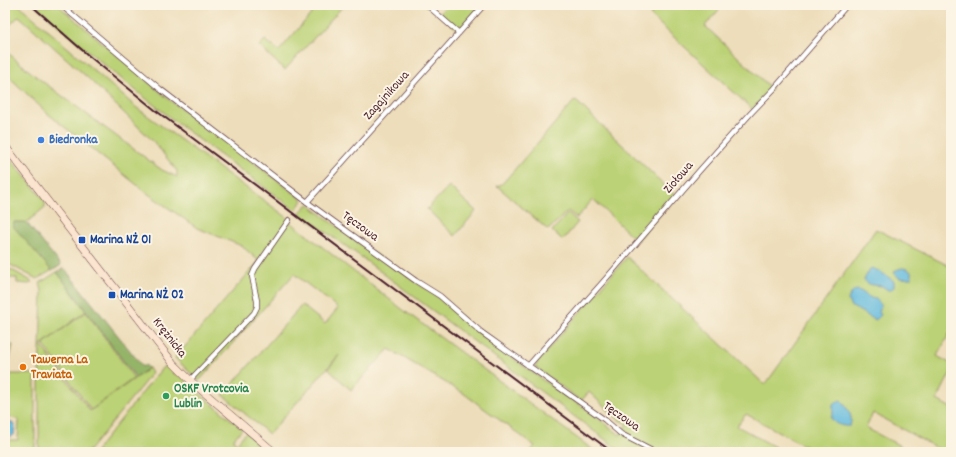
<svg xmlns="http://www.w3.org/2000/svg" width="956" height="457" viewBox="0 0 956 457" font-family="Dekko,sans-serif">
	<rect width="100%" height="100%" fill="#fcf5e5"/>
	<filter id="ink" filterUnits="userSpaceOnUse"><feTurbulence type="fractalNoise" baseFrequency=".025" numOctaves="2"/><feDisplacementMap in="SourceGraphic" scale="8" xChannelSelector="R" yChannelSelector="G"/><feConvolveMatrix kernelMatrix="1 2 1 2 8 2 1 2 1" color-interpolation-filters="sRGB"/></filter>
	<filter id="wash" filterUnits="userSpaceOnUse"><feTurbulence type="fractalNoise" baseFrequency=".012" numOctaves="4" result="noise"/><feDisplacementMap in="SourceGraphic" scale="16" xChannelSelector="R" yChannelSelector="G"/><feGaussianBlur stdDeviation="0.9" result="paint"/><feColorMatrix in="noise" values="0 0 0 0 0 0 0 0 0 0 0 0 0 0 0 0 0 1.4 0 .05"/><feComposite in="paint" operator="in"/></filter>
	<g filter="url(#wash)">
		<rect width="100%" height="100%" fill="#edddba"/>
		<path fill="#bbd276" stroke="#827850" d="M5 5H19L137 108 288 218 289 221 402 309 596 452H529L535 446 463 393 389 349 351 390 328 369 339 355 269 434 223 395 302 305 325 324 338 308 294 274 199 381 175 358 259 261 242 246 197 228 147 193 47 113 5 73V55L8 53 38 78 162 170 177 177V171L154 142 88 78 19 16 5 30Z
			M35 5H58L172 102 195 118 303 200 295 210C259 183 221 156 185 129 133 89 83 48 35 5Z
			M319 5H344L285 70 259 46 265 40 279 51Z
			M448 5H482L461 28H456L439 14Z
			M659 5H723L705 26 772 89 752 109 650 15Z
			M575 100 676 196 637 241 593 199 577 218 568 211 548 230 497 186 502 184Z
			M6 160 12 161 45 201V207L26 223 61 265 39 278 37 279 5 262V161Z
			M449 186 476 211 455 236 427 209Z
			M308 204 359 243 440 298 480 334 551 386 585 408 620 435 627 424 619 420 589 392 581 401 535 367 539 360 627 257 765 385 876 229 951 267V331L937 356 951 364V372L937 400 951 408V452H944L873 413 866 428 912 452H816L746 414 737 426 784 452H622L357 254 299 213Z
			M568 213 578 222 563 240 552 231Z
			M5 266 31 281 32 282 29 284 17 283V278H5Z
			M57 272 86 311 41 345 90 411 149 368 152 373 88 452H39V377L42 291 40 283Z
			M86 312 134 378 91 410 43 344Z
			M5 344 13 345 7 372 8 374H35V452H5V440H18L19 420 5 415Z
			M167 366C177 368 184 380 191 386 208 401 225 414 242 429L233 440 237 443 246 432 267 452H95L163 367Z"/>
		<path fill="#94b467" stroke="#6f6a49" d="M14 222H26L61 265 52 271 13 226Z
			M64 268 143 367 145 365 149 368 136 378 87 312 57 272Z"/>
		<path fill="#61bade" stroke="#566c84" d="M871 268 879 271 894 281V287C892 289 891 291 888 290 886 289 884 287 882 286 875 285 869 286 864 280L868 272Z
			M902 268C906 268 910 270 912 273V278C903 278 899 281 894 272L896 270Z
			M858 290C864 292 869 299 876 299 880 303 882 307 879 312L881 315 876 320C867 316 859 310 850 306L848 299 853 291Z
			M841 400C847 409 854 415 850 426 843 427 834 424 831 418L833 413V405L836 402Z
			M5 418 15 425 14 435 10 437H6L5 433 7 426 5 425Z"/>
	</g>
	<g filter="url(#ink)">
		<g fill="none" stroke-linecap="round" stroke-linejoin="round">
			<g stroke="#623c40" stroke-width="6">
				<path id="street" d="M61 5 160 89 311 205 416 281 440 296 481 332 605 420 621 434 656 452
					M427 5 459 33
					M307 202 484 5
					M528 366 603 282 700 170 751 113 774 89 847 5
					M190 380 254 313 257 307V301L252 276 255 269 289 220"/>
			</g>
			<g stroke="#623c40" stroke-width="8">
				<path id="secondary" d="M5 146 173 363 193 383 274 452"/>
			</g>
			<use href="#street" stroke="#fff" stroke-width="4.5"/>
			<use href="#secondary" stroke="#fce5d0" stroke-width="7"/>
			<path stroke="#4a1f2b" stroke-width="2" d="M31 5 89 56 155 110 612 452"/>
		</g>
	</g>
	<circle fill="#3f7fe0" stroke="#fcf5e5" stroke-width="1.5" cx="41" cy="140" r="4"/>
	<g fill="#1a4fb4" stroke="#fcf5e5" stroke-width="1.5">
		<rect x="78" y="236" width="8" height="8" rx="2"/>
		<rect x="108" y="291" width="8" height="8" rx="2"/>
	</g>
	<circle fill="#e8710a" stroke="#fcf5e5" stroke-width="1.5" cx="23" cy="367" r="4"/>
	<circle fill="#2e9e5b" stroke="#fcf5e5" stroke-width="1.5" cx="166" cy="396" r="4"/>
	<g text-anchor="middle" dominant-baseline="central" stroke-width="4" stroke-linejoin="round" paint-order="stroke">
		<g font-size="13" fill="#4a1f2b" stroke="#fcf5e5">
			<text transform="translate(387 96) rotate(-48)">Zagajnikowa</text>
			<text transform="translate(679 178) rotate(-49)">Ziołowa</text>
			<text transform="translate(360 227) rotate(36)">Tęczowa</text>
			<text transform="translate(169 338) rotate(52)">Krężnicka</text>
			<text transform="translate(621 417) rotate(35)">Tęczowa</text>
		</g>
		<g font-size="13" font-weight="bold" fill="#366cbe" stroke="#fcf5e5" text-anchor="start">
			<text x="49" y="140">Biedronka</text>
		</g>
		<g font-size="13" font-weight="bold" fill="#164399" stroke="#fcf5e5" text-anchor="start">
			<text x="90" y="240">Marina NŻ 01</text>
			<text x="120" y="295">Marina NŻ 02</text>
		</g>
		<g font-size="13" font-weight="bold" fill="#c56008" stroke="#fcf5e5" text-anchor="start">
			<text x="31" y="360">Tawerna La<tspan x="31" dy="15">Traviata</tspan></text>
		</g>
		<g font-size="13" font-weight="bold" fill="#27864d" stroke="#fcf5e5" text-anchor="start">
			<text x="174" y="389">OSKF Vrotcovia<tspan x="174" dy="15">Lublin</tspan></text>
		</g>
	</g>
	<rect width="956" height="457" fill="none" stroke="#fcf5e5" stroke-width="20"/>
</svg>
